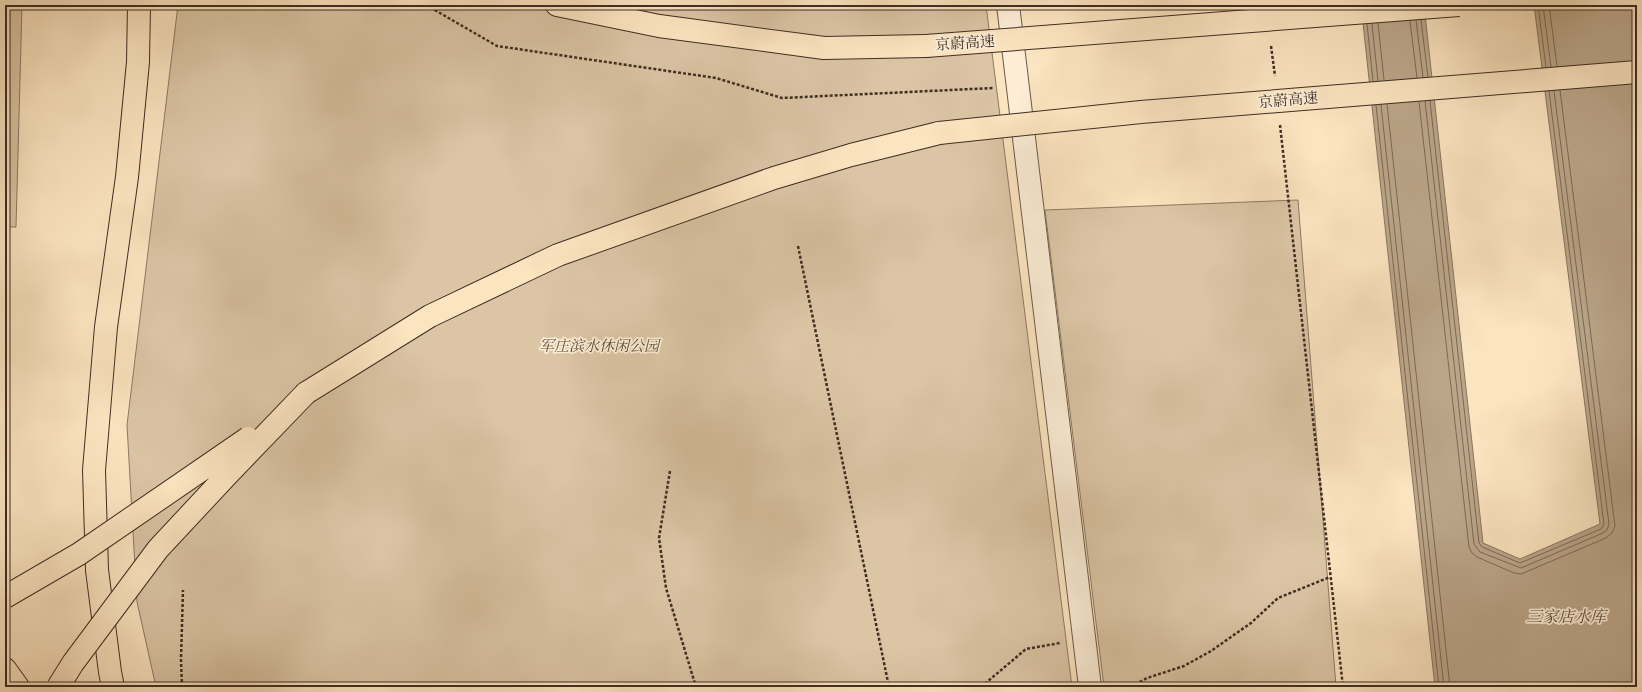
<svg xmlns="http://www.w3.org/2000/svg" width="1642" height="692" viewBox="0 0 1642 692" font-family="'IM FELL French Canon','Noto Serif SC',serif">
	<rect width="100%" height="100%" fill="#fbe4c0"/>
	<filter id="stains"><feTurbulence type="fractalNoise" baseFrequency=".005" numOctaves="4"/><feColorMatrix values="0 0 0 0 .2 0 0 0 0 .09 0 0 0 0 .02 0 0 0 .5 -.17"/></filter>
	<radialGradient id="worn" r=".72"><stop offset=".6" stop-color="#630" stop-opacity="0"/><stop offset="1" stop-color="#630" stop-opacity=".3"/></radialGradient>
	<path fill="#dbc5a5" stroke="#8c7a64" d="M5 5H22L16 227H5Z
		M178 5H986L1072 687H156L137 602 127 425Z
		M1298 200 1336 687H1104L1045 210Z"/>
	<path fill="#bba68a" stroke="#897660" d="M1361 5H1424L1483 543 1520 559 1600 524 1534 5H1637V687H1435Z"/>
	<g fill="none" stroke-linecap="round" stroke-linejoin="round">
		<path stroke="#7c6a56" stroke-width="1" d="M1538 5 1546 67
			M1543 5 1551 67
			M1549 5 1557 66
			M1416 20 1423 77
			M1421 20 1428 77
			M1410 21 1417 78
			M1378 23 1384 80
			M1367 24 1373 81
			M1372 24 1378 81
			M1425 101 1474 544 1480 552 1521 568 1603 533 1607 530 1609 524 1554 91
			M1430 101 1479 543 1482 547 1520 563 1601 529 1604 524 1549 91
			M1419 102 1469 547 1472 553 1477 557 1514 573 1521 574 1606 538 1612 533 1615 526 1560 90
			M1387 104 1450 687
			M1376 105 1439 687
			M1381 105 1444 687"/>
		<g stroke="#6d5c4a" stroke-width="24">
			<path id="minor" d="M1008 5 1090 687"/>
		</g>
		<g stroke="#3e2e22" stroke-width="24">
			<path id="highway" d="M557 5 659 26 824 48 926 46
				M306 393 430 316 558 255 774 178 851 155 939 133
				M5 669 18 687
				M113 687 110 672 97 570 94 470 106 327 127 177 138 62 139 5"/>
		</g>
		<path stroke="#3e2e22" stroke-width="2.5" stroke-dasharray="3 2" stroke-linecap="butt" d="M426 5 497 46 716 78 782 98 993 88
			M1271 46 1275 76
			M1280 125 1343 687
			M798 246 889 687
			M670 471 659 538 666 588 696 687
			M182 687 181 659 183 590
			M981 687 1026 649 1060 643
			M1131 687 1147 678 1184 666 1211 651 1251 623 1278 598 1330 577"/>
		<use href="#minor" stroke="#fcedd6" stroke-width="22"/>
		<use href="#highway" stroke="#fbe4c0" stroke-width="22"/>
		<g stroke="#3e2e22" stroke-width="24" stroke-linecap="butt">
			<path id="highway-bridge" d="M926 46 1459 5
				M939 133 1141 112 1637 72
				M5 597 79 554 248 438
				M58 687 73 663 158 549 228 474 306 393"/>
		</g>
		<use href="#highway-bridge" stroke="#fbe4c0" stroke-width="22"/>
	</g>
	<g text-anchor="middle" dominant-baseline="central" stroke-width="3.5" stroke-linejoin="round" paint-order="stroke">
		<g font-size="15" fill="#3e2e22" stroke="#fcedd6">
			<text transform="translate(965 43) rotate(-4)">京蔚高速</text>
			<text transform="translate(1288 100) rotate(-5)">京蔚高速</text>
		</g>
		<g font-size="15" font-style="italic" fill="#5d4c3c" stroke="#fcedd6">
			<text x="599" y="346">军庄滨水休闲公园</text>
		</g>
		<g font-size="16" font-style="italic" fill="#5d4c3c" stroke="#fcedd6">
			<text x="1566" y="616">三家店水库</text>
		</g>
	</g>
	<rect width="1642" height="692" fill="none" stroke="#fbe4c0" stroke-width="20"/>
	<rect x="6" y="6" width="1630" height="680" fill="none" stroke="#3e2e22" stroke-width="2"/>
	<rect x="10" y="10" width="1622" height="672" fill="none" stroke="#3e2e22"/>
	<rect width="100%" height="100%" filter="url(#stains)"/>
	<rect width="100%" height="100%" fill="url(#worn)"/>
</svg>
